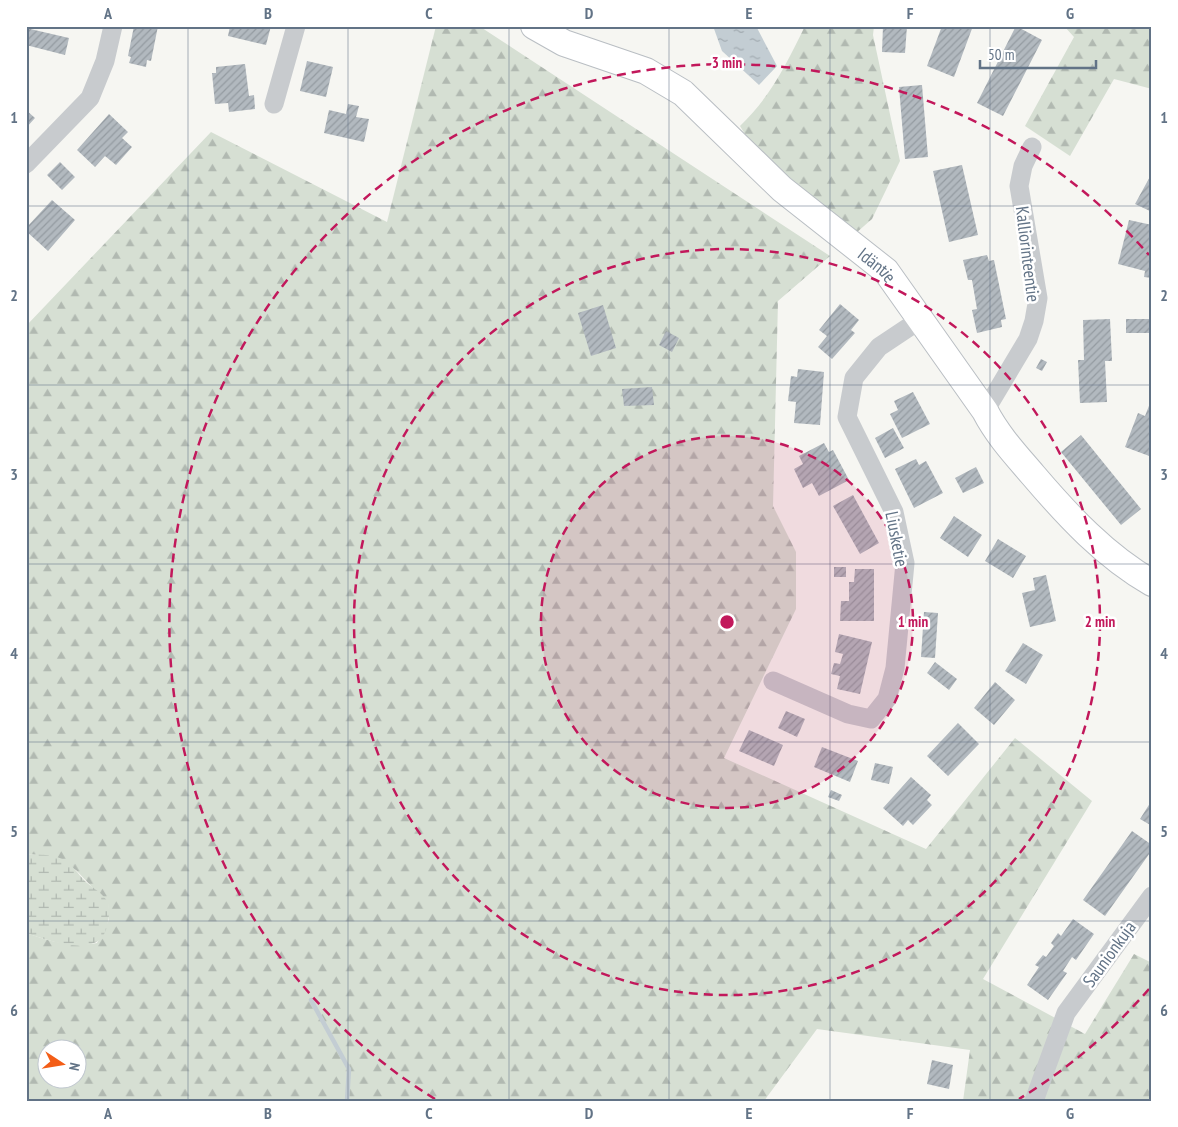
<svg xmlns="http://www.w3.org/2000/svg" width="1178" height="1127" viewBox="0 0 1178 1127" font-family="'PT Sans Narrow',sans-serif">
	<defs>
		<pattern id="forest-firs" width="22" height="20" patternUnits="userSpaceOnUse" patternTransform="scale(1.25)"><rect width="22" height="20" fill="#d6dfd3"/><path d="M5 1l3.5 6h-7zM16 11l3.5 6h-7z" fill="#b1b9b1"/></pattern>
		<pattern id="wetland-marsh" width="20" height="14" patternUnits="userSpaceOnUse" patternTransform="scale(1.25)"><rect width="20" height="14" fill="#d6dfd3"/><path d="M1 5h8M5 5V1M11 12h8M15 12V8" fill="none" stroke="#b1b9b1"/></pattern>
		<pattern id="water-ripples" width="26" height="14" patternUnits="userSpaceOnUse" patternTransform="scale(1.25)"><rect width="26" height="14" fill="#c3cdd3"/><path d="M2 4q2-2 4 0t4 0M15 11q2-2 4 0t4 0" fill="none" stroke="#a2abb1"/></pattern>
		<pattern id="building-hatch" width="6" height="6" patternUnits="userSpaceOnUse" patternTransform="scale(1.25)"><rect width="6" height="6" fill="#b2b9bf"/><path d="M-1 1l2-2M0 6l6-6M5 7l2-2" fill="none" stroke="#949ba1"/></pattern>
	</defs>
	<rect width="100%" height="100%" fill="#f6f6f2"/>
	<path fill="url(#forest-firs)" fill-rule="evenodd" d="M436 26H479L830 256 778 301 773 506 796 552V609L724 758 926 849 1015 738 1092 801 983 979 1085 1034 1134 954 1152 963V1101H963L970 1050 817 1029 764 1101H26V933C50 941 72 948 97 943L109 920 108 904 76 870 38 855 26 854V326L211 132 387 222ZM48 1050H78V1080H48Z
		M805 26H874L873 35 900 161 872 219 856 233 754 149 740 126C771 96 786 65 805 26Z
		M1064 26H1152V89L1114 79 1070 156 1025 126 1074 37Z"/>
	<path fill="url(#wetland-marsh)" d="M26 854C36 855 48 854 57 857 70 861 75 870 83 879 90 887 104 893 108 903 110 910 109 920 107 926 100 961 48 940 26 933Z"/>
	<path fill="url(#water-ripples)" d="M713 26H756L777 66 759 85 722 51Z"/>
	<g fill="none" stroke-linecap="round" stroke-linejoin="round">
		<path stroke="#c3cdd3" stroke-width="4.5" d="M311 1000 349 1069 347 1101"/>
	</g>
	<path fill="url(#building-hatch)" d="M134 26H158L151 61 147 60 146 67 129 63 131 57 128 56Z
		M230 26H271L266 45 228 36Z
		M883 26H907L905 53 882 52Z
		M942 26H973L954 77 927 66Z
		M1016 26 1042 40 1003 116 977 103Z
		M26 28 69 38 65 55 26 45Z
		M307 61 333 67 326 97 300 91Z
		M245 64 249 96 254 95 255 109 229 112 228 103 215 104 212 73H216V67Z
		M922 85 928 157 905 159 899 87Z
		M348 104 359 106 356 117 369 119 364 142 324 133 329 110 346 114Z
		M26 110 35 118 26 128Z
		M109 114 128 132 122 138 132 147 116 165 105 156 95 167 77 150Z
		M60 162 75 177 62 190 47 175Z
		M962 165 978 235 949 242 933 171Z
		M1152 173V212L1135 204Z
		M52 200 75 220 48 251 26 231V228Z
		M1129 220 1152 225V278L1144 277 1145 271 1118 264Z
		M987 255 989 261 994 260 1006 319 1001 320 1002 327 977 333 972 310 977 309 972 280H968L963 260Z
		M840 304 859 320 851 330 855 333 832 359 818 347 827 336 819 330Z
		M603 305 616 348 591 356 578 313Z
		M1110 319 1112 361H1105L1107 402 1080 403 1078 360H1084L1083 320Z
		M1126 319H1152V333H1126Z
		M666 331 679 338 672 352 659 345Z
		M1041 359 1047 362 1042 371 1036 368Z
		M798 369 824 372 820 425 794 423 796 402 788 401 791 376 797 377Z
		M652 387 654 405 624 406 622 389Z
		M913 392 930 424 902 438 890 414 898 410 894 401Z
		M1152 398V457L1125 447 1138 413 1145 416Z
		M893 428 904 448 885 458 875 438Z
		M1081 435 1141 509 1121 525 1061 452Z
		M824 443 829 452 833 450 849 480 819 496 812 483 803 488 794 469 803 464 799 456Z
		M916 459 919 465 926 461 943 493 914 508 895 469Z
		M976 467 984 483 963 493 955 478Z
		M853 495 879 543 860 554 833 506Z
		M954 516 982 535 968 557 940 538Z
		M998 539 1026 556 1013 578 985 561Z
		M834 567H846V577H834Z
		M855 569H874V621H840L841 601H849V582H854Z
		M1046 575 1056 621 1030 627 1022 593 1035 590 1033 578Z
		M924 612 938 613 935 658 921 657Z
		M839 634 872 642 860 694 837 689 840 676 831 674 834 663 840 664 843 654 835 652Z
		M1023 643 1043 655 1026 684 1005 671Z
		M935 662 957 679 949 690 927 673Z
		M995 682 1015 700 994 725 974 708Z
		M786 711 805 719 797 737 778 728Z
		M958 723 979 744 948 776 927 756Z
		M749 730 783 745 774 766 739 751Z
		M822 747 858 761 850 782 814 767Z
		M875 763 893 767 889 784 871 780Z
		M911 777 931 795 927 800 932 805 913 825 908 820 903 826 883 808Z
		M831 790 842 795 839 801 828 797Z
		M1152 800V826L1140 819Z
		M1132 831 1152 845V850L1105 916 1083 900Z
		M1073 919 1094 934 1076 960 1072 957 1063 971 1067 973 1048 1000 1027 985 1039 967 1035 965 1043 955 1046 957 1054 946 1051 943 1058 933 1061 936Z
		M932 1060 953 1065 949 1089 927 1084Z"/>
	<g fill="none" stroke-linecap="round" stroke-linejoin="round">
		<g stroke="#b9bec3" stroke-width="28">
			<g id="secondary">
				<path id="s1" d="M534 26 564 43 646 71 683 93 782 189 886 271 985 411C998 436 1016 455 1033 475 1068 516 1105 556 1152 583"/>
			</g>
		</g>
		<path stroke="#c8cbce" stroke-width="19" d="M274 104 296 26
			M26 164 90 98 105 61 113 26
			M985 411 1028 339 1034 321 1038 298 1019 186 1023 166 1032 147
			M773 681 848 714 871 719 887 699 895 668 905 563 894 512 847 417 854 378 879 347 921 319
			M1034 1101 1066 1013 1152 896"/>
		<use href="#secondary" stroke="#fff" stroke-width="26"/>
	</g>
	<path fill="none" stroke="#627386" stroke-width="1" stroke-opacity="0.55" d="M188 26V1101M348 26V1101M509 26V1101M669 26V1101M830 26V1101M990 26V1101M26 206H1152M26 385H1152M26 564H1152M26 742H1152M26 921H1152"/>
	<circle cx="727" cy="622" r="186" fill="#c2185b" fill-opacity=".12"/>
	<g fill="none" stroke="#c2185b" stroke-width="2.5" stroke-dasharray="9 6">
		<circle cx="727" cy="622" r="186"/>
		<circle cx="727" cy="622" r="373"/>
		<path d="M1149 989A559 559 0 0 1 1019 1099M435 1099A559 559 0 1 1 1149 255"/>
	</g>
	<g text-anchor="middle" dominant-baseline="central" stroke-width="5" stroke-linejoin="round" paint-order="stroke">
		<g font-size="18" fill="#627386" stroke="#fff">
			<text transform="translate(1028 254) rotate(83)">Kalliorinteentie</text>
			<text stroke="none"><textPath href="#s1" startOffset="424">Idäntie</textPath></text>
			<text transform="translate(897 539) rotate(79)">Liusketie</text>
			<text transform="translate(1109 954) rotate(-54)">Saunionkuja</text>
		</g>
	</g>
	<circle cx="727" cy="622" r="8" fill="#c2185b" stroke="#fff" stroke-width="2.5"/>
	<g font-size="15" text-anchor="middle" font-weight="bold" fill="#c2185b" stroke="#fff" stroke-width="5" stroke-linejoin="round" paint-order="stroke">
		<text x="727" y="68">3 min</text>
		<text x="913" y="627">1 min</text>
		<text x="1100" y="627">2 min</text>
	</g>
	<rect width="1178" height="1127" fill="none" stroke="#ffffff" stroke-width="55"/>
	<g transform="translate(62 1064) rotate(102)"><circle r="24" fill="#ffffff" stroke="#c0c7cf"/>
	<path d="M0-4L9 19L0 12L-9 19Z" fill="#f35d16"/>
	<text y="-8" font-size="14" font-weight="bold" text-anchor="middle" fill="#627386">N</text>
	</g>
	<path d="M980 60v8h116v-8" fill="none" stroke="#627386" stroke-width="2.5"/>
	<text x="988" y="60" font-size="15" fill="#627386" stroke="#ffffff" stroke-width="4" paint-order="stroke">50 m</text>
	<rect x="28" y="28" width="1122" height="1072" fill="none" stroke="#627386" stroke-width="2"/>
	<g font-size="16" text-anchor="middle" font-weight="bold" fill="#627386">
		<text x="108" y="19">A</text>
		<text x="268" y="19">B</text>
		<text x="429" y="19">C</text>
		<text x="589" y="19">D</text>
		<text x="749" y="19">E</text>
		<text x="910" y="19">F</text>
		<text x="1070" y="19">G</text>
		<text x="14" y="123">1</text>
		<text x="1164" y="123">1</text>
		<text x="14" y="301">2</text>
		<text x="1164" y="301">2</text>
		<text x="14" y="480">3</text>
		<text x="1164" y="480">3</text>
		<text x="14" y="659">4</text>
		<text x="1164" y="659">4</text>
		<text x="14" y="837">5</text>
		<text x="1164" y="837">5</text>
		<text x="14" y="1016">6</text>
		<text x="1164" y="1016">6</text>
		<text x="108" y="1119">A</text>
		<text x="268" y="1119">B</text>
		<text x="429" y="1119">C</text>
		<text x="589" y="1119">D</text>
		<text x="749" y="1119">E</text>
		<text x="910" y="1119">F</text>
		<text x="1070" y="1119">G</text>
	</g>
</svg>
